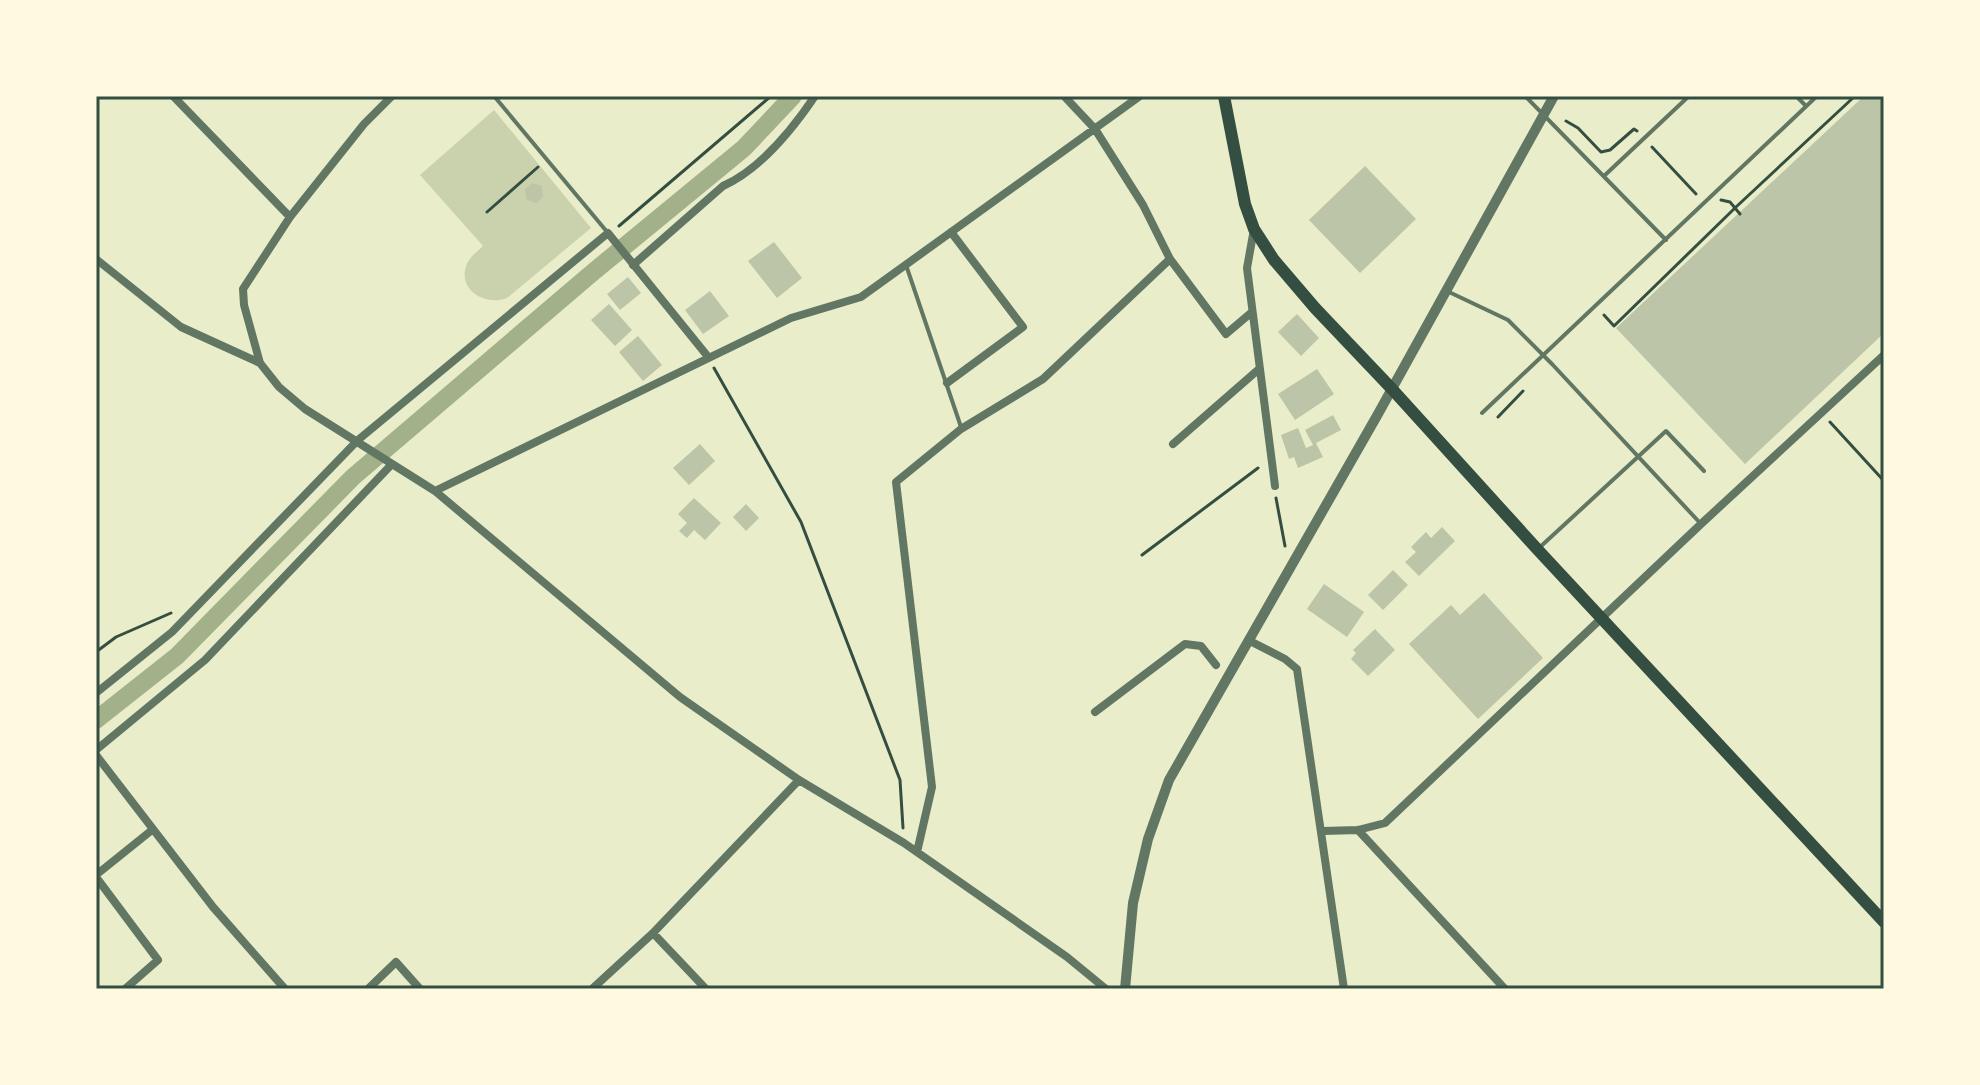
<svg xmlns="http://www.w3.org/2000/svg" width="1980" height="1085" viewBox="0 0 1980 1085" font-family="'Fira Sans',sans-serif">
	<rect width="100%" height="100%" fill="#e9edc9"/>
	<path fill="#cad2ad" d="M494 110 591 228 507 298C486 306 458 291 466 266 469 257 477 252 483 246L420 175Z"/>
	<g fill="none" stroke-linecap="round" stroke-linejoin="round">
		<path stroke="#a3b18a" stroke-width="18" d="M96 720 177 656 353 477 592 273 744 148 793 96"/>
	</g>
	<path fill="#bcc5a7" d="M1864 96H1884V333L1745 464 1616 328Z
		M1365 166 1416 219 1360 273 1309 220Z
		M532 183 542 186 543 197 536 203 527 200 525 190Z
		M774 242 802 278 777 298 748 261Z
		M628 277 641 293 620 310 607 294Z
		M710 291 729 316 703 334 685 310Z
		M609 304 632 330 615 346 591 320Z
		M1297 314 1319 338 1301 356 1278 332Z
		M638 336 662 365 643 381 619 352Z
		M1317 369 1334 394 1295 420 1278 394Z
		M1333 415 1341 430 1316 443 1323 457 1298 468 1294 457 1289 459 1281 435 1298 428 1306 448 1313 445 1305 430Z
		M700 444 715 461 689 485 673 468Z
		M694 498 721 523 705 540 694 530 687 538 679 531 687 523 678 514Z
		M746 504 759 518 746 531 733 517Z
		M1442 527 1455 541 1419 576 1405 562 1416 552 1411 547 1426 532 1431 538Z
		M1393 570 1408 585 1383 610 1368 595Z
		M1324 584 1364 612 1347 637 1307 609Z
		M1484 593 1543 658 1478 719 1409 644 1451 605 1460 615Z
		M1375 629 1395 650 1368 676 1351 659 1356 653 1353 650Z"/>
	<g fill="none" stroke-linecap="round" stroke-linejoin="round">
		<path stroke="#344e41" stroke-width="3" d="M1566 121 1578 128 1601 152 1610 150 1634 129 1637 131
			M1652 147 1696 194
			M1721 200 1730 202 1740 214
			M487 212 538 167
			M619 226 771 96
			M1604 315 1614 326 1736 207 1855 96
			M714 368 801 522 900 780 903 828
			M1498 417 1523 391
			M1830 422 1884 481
			M1276 498 1285 546
			M1142 555 1258 468
			M96 652 116 637 171 613"/>
		<path stroke="#617663" stroke-width="4" d="M494 96 608 233
			M1525 96 1666 240
			M1796 96 1806 106
			M1604 176 1689 96
			M906 265 961 427
			M1449 292 1508 320 1552 364 1701 524
			M1482 413 1817 96
			M1539 548 1666 431 1704 471"/>
		<path stroke="#617663" stroke-width="8" d="M173 96 290 217
			M392 96 364 124 290 217 243 289 244 305 260 363 279 387 305 409 435 491 680 697 799 780 904 843 1067 957 1106 989
			M1064 96 1095 129 1143 205 1170 259 1226 334 1252 312
			M1254 229 1247 268 1275 486
			M96 259 181 327 260 363
			M633 265 723 186C761 169 792 130 815 96
			M947 383 1023 327 951 232
			M1173 444 1259 369
			M435 491 791 318 861 297 1140 96
			M1248 640 1285 659 1297 669 1344 989
			M96 693 172 632 358 440 608 233 709 358
			M1095 712 1185 644 1201 646 1216 665
			M96 750 205 660 392 464
			M96 755 213 907 285 989
			M1358 830 1505 989
			M1323 831 1358 830 1385 823 1701 524 1884 355
			M917 852 932 787 896 482 961 429 1043 379 1170 259
			M96 875 152 830
			M96 877 158 960 125 989
			M653 933 706 989
			M368 989 396 962 420 989
			M592 989 653 933 799 780"/>
		<path stroke="#617663" stroke-width="10" d="M1125 989 1133 903 1148 839 1169 780 1378 414 1554 96"/>
		<path stroke="#344e41" stroke-width="12" d="M1224 96 1245 204 1254 229 1274 260 1315 308 1392 389 1538 550 1884 922"/>
	</g>
	<rect width="1980" height="1085" fill="none" stroke="#fefae0" stroke-width="196"/>
	<rect x="98" y="98" width="1784" height="889" fill="none" stroke="#344e41" stroke-width="3"/>
</svg>
